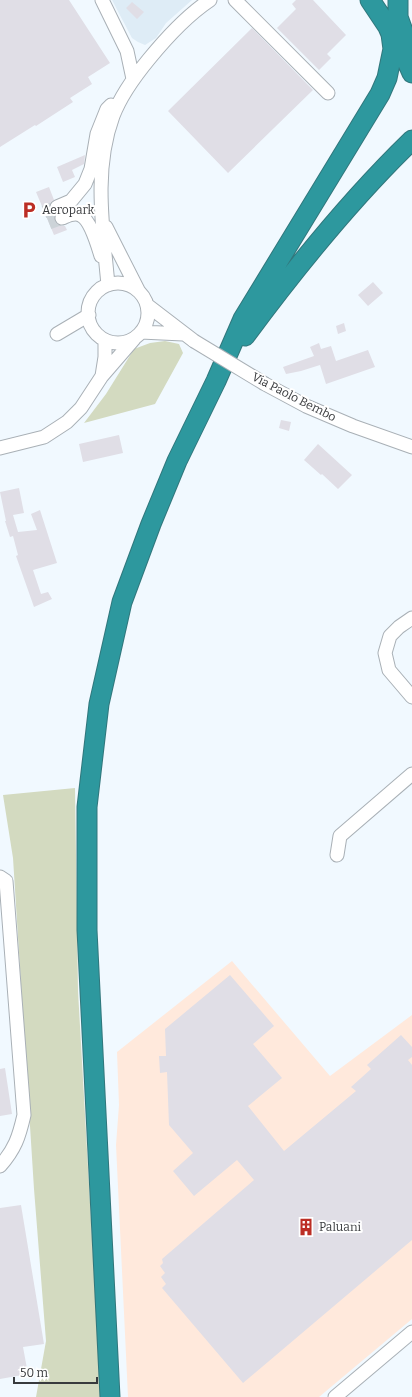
<svg xmlns="http://www.w3.org/2000/svg" width="412" height="1397" viewBox="0 0 412 1397" font-family="Bitter,serif">
	<rect width="100%" height="100%" fill="#f1f9ff"/>
	<path fill="#deecf6" d="M112 0H192L166 23 156 38 145 45 138 42 132 38Z"/>
	<path fill="#ffe9dc" d="M232 961 330 1076 412 1015V1319L319 1397H128L116 1145 119 1105 117 1052Z"/>
	<path fill="#d3dac0" d="M165 341 179 344 183 353 155 404 84 423 106 394 134 349 150 343Z
		M75 788 78 991 101 1397H36L46 1341 34 1189 13 858 3 795Z"/>
	<path fill="#e0dee6" d="M0 0H69L110 63 88 77 92 84 70 98 73 102 36 126 35 125 0 147Z
		M296 0H313L346 35 327 54 331 58 319 70 277 28 296 9 292 4Z
		M132 2 144 12 137 19 126 8Z
		M252 28 313 90 228 173 168 111Z
		M85 155 84 164 72 170 75 177 63 182 57 167Z
		M49 187 54 200 50 203V210L55 215V221L57 224 61 226H65L67 230 54 235 36 192Z
		M373 282 383 293 368 306 358 295Z
		M344 323 346 331 338 334 336 326Z
		M319 343 321 349 331 346 336 361 368 350 375 367 326 384 320 365 301 371 286 374 283 367 314 356 310 347Z
		M281 420 291 422 289 431 279 428Z
		M119 435 123 453 83 462 79 444Z
		M318 444 352 475 338 489 322 474 321 475 304 460Z
		M19 488 24 513 13 515 18 532 37 530 31 514 40 510 57 563 33 570 41 594 48 592 52 599 34 607 16 556 18 555 13 536 10 537 5 521H6L0 492Z
		M230 975 274 1026 253 1044 282 1078 248 1106 284 1151 356 1091 351 1087 371 1069 367 1065 401 1035 412 1047V1057L408 1060 412 1065V1240L243 1383 162 1288 166 1284 161 1277 165 1273 160 1266 163 1263 162 1259 254 1180 237 1160 194 1196 173 1171 193 1153 169 1125 167 1072 160 1073 159 1056H166L165 1029Z
		M5 1068 12 1114 0 1116V1069Z
		M21 1205 44 1344 23 1347 28 1374 0 1379V1208Z"/>
	<g fill="none" stroke-linecap="round" stroke-linejoin="round">
		<path stroke="#ccd3d8" stroke-width="13" stroke-dasharray="13 6" stroke-linecap="butt" d="M44 212 57 207
			M49 223 62 218"/>
		<g stroke="#a9b0b6" stroke-width="15">
			<path id="minor" d="M102 0 127 51 133 79
				M235 0 328 93
				M57 207 71 201 85 184 91 169 97 134 107 109 111 105
				M62 218C67 216 74 212 80 215 90 219 98 246 101 256
				M106 227 138 290
				M88 313a30 30 0 1 1 60 0a30 30 0 1 1-60 0Z
				M108 285C103 229 93 170 113 116 121 95 135 76 149 59 167 37 186 16 210 0
				M147 305 194 341
				M141 332 183 334
				M57 334 89 315
				M102 376 105 357V340
				M265 384 306 406 353 426 412 447
				M0 448 44 437 67 422 81 408 102 376 134 339
				M412 618 399 627 390 636 385 653 389 670 412 697
				M337 855 340 836 412 774
				M0 877 6 881 24 1115C19 1137 15 1149 0 1166
				M335 1397 412 1332"/>
		</g>
		<g stroke="#31777c" stroke-width="21">
			<path id="highway" d="M398 0V17L408 45
				M394 32 412 73
				M245 336C296 267 350 200 412 140
				M110 1397 87 930V807L99 704 122 602 151 524 177 461 216 381 243 319 380 94 387 78 393 49 391 34 388 27 370 0"/>
		</g>
		<use href="#minor" stroke="#fff" stroke-width="13"/>
		<use href="#highway" stroke="#2d989e" stroke-width="19"/>
		<g stroke="#a9b0b6" stroke-width="15" stroke-linecap="butt">
			<path id="minor-bridge" d="M194 341 265 384"/>
		</g>
		<use href="#minor-bridge" stroke="#fff" stroke-width="13"/>
	</g>
	<defs>
		<g id="parking-bare" transform="scale(1.38)"><path d="M-3.5-5.5H1a3.5 3.5 0 0 1 0 7H-1V5.5H-3.5ZM-1-3.4V-.6H.8a1.4 1.4 0 0 0 0-2.8Z" fill="#bc2e25" stroke="#fff" stroke-width="2.5" paint-order="stroke"/></g>
		<g id="building-bare" transform="scale(1.38)"><path d="M-4-6H4V6H1V3H-1V6H-4ZM-2.5-4.3h1.7v1.8h-1.7ZM.8-4.3h1.7v1.8H.8ZM-2.5-1h1.7V.8h-1.7ZM.8-1h1.7V.8H.8Z" fill="#bc2e25" stroke="#fff" stroke-width="2.5" paint-order="stroke"/></g>
	</defs>
	<g fill-rule="evenodd">
		<use href="#parking-bare" x="29" y="210"/>
		<use href="#building-bare" x="306" y="1227"/>
	</g>
	<g text-anchor="middle" dominant-baseline="central" stroke-width="4" stroke-linejoin="round" paint-order="stroke">
		<g font-size="12" fill="#383a3d" stroke="#fff" text-anchor="start">
			<text x="42" y="210">Aeropark</text>
			<text x="319" y="1227">Paluani</text>
		</g>
		<g font-size="12" fill="#383a3d" stroke="#fff">
			<text transform="translate(294 397) rotate(27)">Via Paolo Bembo</text>
		</g>
	</g>
	<path d="M14 1377v6h83v-6" fill="none" stroke="#383a3d" stroke-width="2"/>
	<text x="20" y="1377" font-size="12" fill="#383a3d" stroke="#ffffff" stroke-width="3" paint-order="stroke">50 m</text>
</svg>
